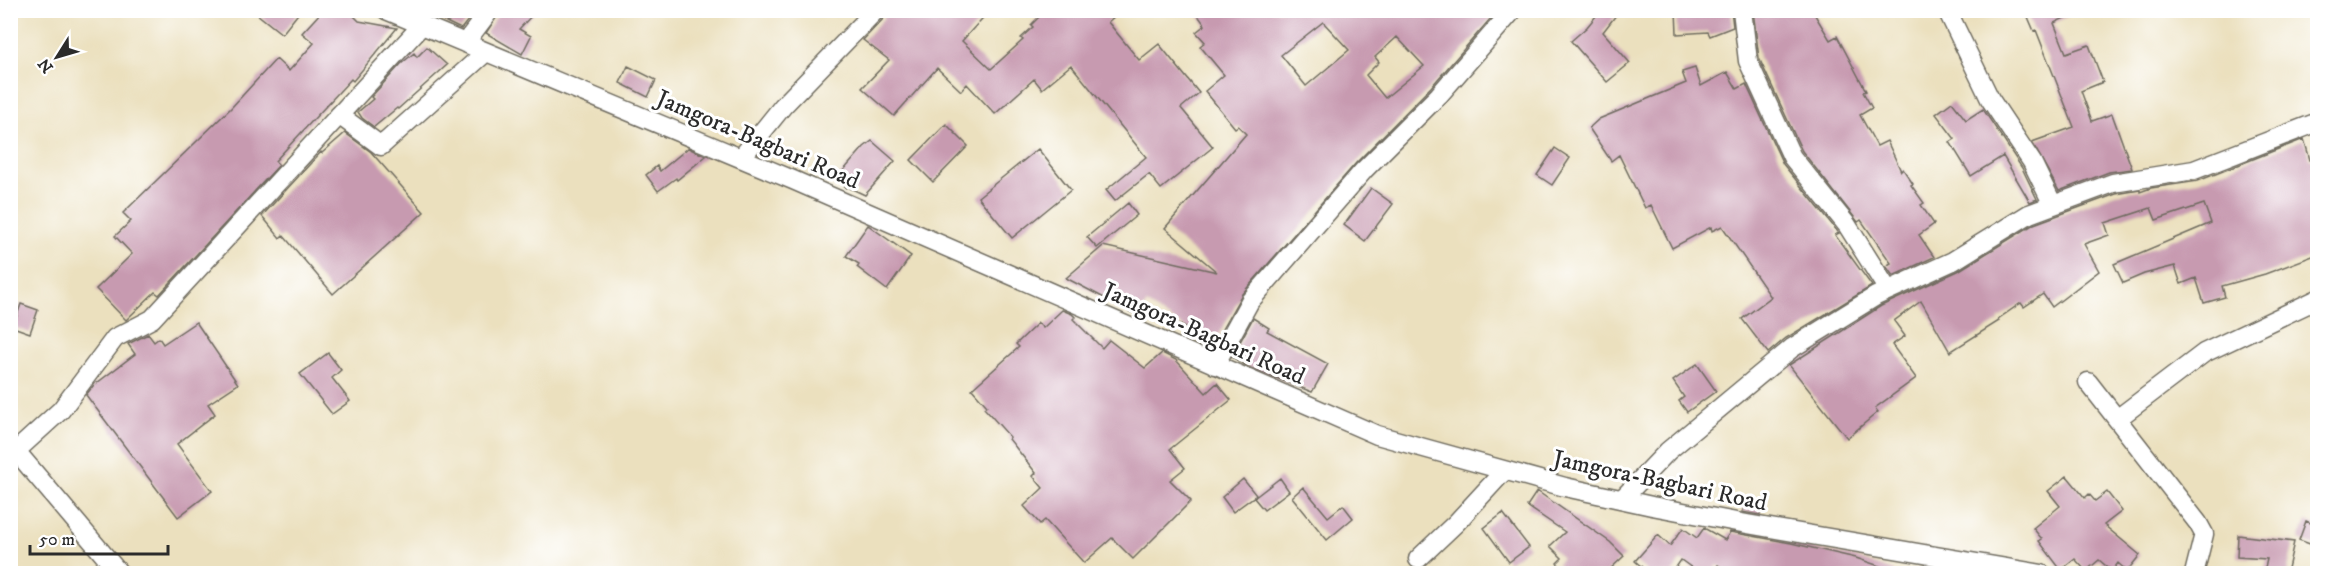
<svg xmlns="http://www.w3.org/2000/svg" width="2328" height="584" viewBox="0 0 2328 584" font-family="'IM FELL DW Pica',serif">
	<rect width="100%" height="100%" fill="#fff"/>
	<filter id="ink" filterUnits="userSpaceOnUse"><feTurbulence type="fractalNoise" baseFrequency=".0167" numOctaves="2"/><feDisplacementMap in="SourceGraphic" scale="12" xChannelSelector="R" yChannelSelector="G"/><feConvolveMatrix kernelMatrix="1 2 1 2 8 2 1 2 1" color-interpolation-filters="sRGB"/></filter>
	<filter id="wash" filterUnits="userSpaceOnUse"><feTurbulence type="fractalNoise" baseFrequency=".008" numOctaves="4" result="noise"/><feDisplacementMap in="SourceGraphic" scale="24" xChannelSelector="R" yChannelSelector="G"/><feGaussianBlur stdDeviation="1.35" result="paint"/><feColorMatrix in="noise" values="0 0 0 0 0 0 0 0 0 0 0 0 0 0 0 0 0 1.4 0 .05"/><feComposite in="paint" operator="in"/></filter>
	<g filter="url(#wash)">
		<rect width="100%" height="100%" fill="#ebe0be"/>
		<g id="blocks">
			<path fill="#c79ab0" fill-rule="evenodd" d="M252 10H301L282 34Z
				M323 10H348L359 21 397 28 353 81 351 79 275 161 279 165 159 295 155 292 126 320 96 289 132 254 115 236 131 221 123 213 231 108 276 59 289 71 314 43 302 33Z
				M421 10H476L461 29Z
				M501 10H537L519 29 531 36 522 54 486 33Z
				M887 10H990L962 41 991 69 1023 40 1021 38 1033 27 1031 25 1046 10H1122L1108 22 1139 60 1159 44 1199 93 1181 108 1213 147 1161 189 1149 174 1115 201 1106 190 1146 157 1071 65 1042 89 1034 79 995 114 967 84 961 91 937 68 894 116 862 88 889 60 863 40 884 18Z
				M1194 10H1498L1431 87 1356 163 1242 294 1213 345 1147 304 1143 309 1120 296 1133 313 1066 278 1103 246 1217 272 1165 228 1246 134 1238 126 1235 128 1205 91 1224 75 1200 46 1205 42 1196 32 1205 25ZM1323 22 1349 50 1306 86 1281 55ZM1397 37 1424 66 1385 98 1366 75 1379 62 1375 57Z
				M1601 10H1620L1603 32 1630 63 1607 82 1571 41 1587 27Z
				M1676 10H1731L1733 27 1710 36 1708 32 1677 34Z
				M1753 10H1812L1830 40 1837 36 1866 91 1863 92 1872 108 1860 115 1877 146 1887 141 1901 171 1903 169 1913 184 1911 185 1924 203 1921 205 1934 224 1919 235 1934 257 1893 276 1886 266 1891 263 1861 220 1858 222 1802 151 1759 58Z
				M2025 10H2081L2054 23 2066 53 2089 45 2103 82 2081 91 2092 121 2112 114 2132 169 2109 172 2059 191 2032 142 2074 127 2036 30 2034 31Z
				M427 47 447 65 398 109 397 108 374 127 362 118 358 112 373 99 371 97 401 64 414 53 417 57Z
				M628 66 656 80 648 97 620 83Z
				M1695 68 1701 86 1727 72 1737 89 1746 84 1783 164 1838 232 1839 233 1835 235 1872 286 1786 338 1768 353 1742 319 1771 297 1722 226 1712 231 1711 227 1672 248 1651 205 1645 208 1619 155 1611 161 1589 128 1599 119 1686 83 1682 72Z
				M1952 102 1966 120 1983 109 2022 168 2037 199 2030 202 2003 156 1971 176 1950 142 1955 139 1936 114Z
				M946 124 968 146 933 182 911 160Z
				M345 133 371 152 424 212 333 294 283 235 280 238 262 216 321 152 322 153Z
				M2304 139 2310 160 2318 157V254L2265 274 2222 286 2225 297 2204 303 2196 278 2181 284 2175 266 2144 274 2123 283 2114 264 2211 223 2204 204 2156 220 2151 208 2105 223 2109 235 2084 244 2099 271 2052 307 2043 294 2024 307 2021 303 1998 319 1999 321 1950 352 1921 301 1894 321 1905 336 1892 345 1916 378 1875 408 1878 412 1847 438 1789 365 1881 306 1958 271 2034 224 2116 194 2140 190V192L2151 188 2198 181Z
				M872 141 895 161 865 195 848 187 846 188 836 179 864 147Z
				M688 148 706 156 677 180 676 178 658 191 646 175 657 166 660 171Z
				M1555 148 1570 158 1552 185 1537 175Z
				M1038 149 1071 190 1012 238 978 197Z
				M1371 188 1393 204 1365 241 1344 225Z
				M1128 203 1137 215 1097 248 1087 237Z
				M868 225 911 256 887 290 857 267 859 264 846 256Z
				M21 304 38 310 30 333 13 327Z
				M1062 310 1072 314 1075 317 1073 319 1102 348 1109 340 1145 368 1162 353 1176 360 1206 393 1217 383 1231 400 1170 449 1185 468 1170 480 1191 501 1133 559 1112 538 1084 563 1045 520 1040 524 1024 506 1043 488 1033 476 1036 473 1009 439 1010 437 984 408 987 406 972 389 1019 347 1016 344 1038 323 1043 328Z
				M1253 318 1269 328 1267 331 1328 364 1312 392 1248 367 1232 357Z
				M196 322 238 384 208 404 215 414 177 444 212 491 178 517 86 395 93 386 135 354 128 344 148 334 154 342 159 338 163 344Z
				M328 353 341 370 332 378 350 401 332 414 300 374Z
				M1697 364 1716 391 1687 412 1679 401 1684 397 1673 381Z
				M2067 476 2085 498 2089 494 2095 501 2107 492 2122 511 2104 525 2140 555 2127 571 2118 563 2112 571 2099 560 2086 571 2075 559 2061 570 2039 541 2042 539 2033 528 2060 506 2048 491Z
				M1280 478 1289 491 1264 510 1254 498Z
				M1243 479 1256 495 1233 512 1222 497Z
				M1303 487 1328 517 1343 505 1353 518 1327 540 1292 497Z
				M1537 491 1610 542 1624 556 1606 573H1567L1557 563 1562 558 1550 546 1565 532 1527 506Z
				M1749 500 1762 503 1760 515 1742 512Z
				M1503 513 1529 547 1509 562 1484 528Z
				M2306 521 2318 526V547L2299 540Z
				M1683 528 1697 538 1704 528 1725 540 1730 532 1791 543 1856 558 1894 571V573H1730L1718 565 1712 573H1699L1681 560 1672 573H1649L1635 561 1658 535 1670 546Z
				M2238 535 2294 542 2287 573H2264L2267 559 2237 557Z"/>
		</g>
	</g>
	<g filter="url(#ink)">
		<use href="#blocks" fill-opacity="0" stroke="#6e6a5e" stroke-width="1.5"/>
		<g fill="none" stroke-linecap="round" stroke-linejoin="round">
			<g stroke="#6e6a5e" stroke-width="21">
				<path id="minor" d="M386 10 793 180 1377 435 1565 487 1652 506 1747 524 2042 574
					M1742 10 1748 61 1792 157 1847 225 1888 290
					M1947 10 1990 99 2032 162 2053 205
					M465 43 490 10
					M339 115 381 146 486 52
					M741 158 783 106 876 10
					M1215 365 1250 301 1364 170 1439 95 1513 10
					M2088 382 2198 523 2204 534 2194 574
					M2117 419 2204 353 2318 299
					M1623 498 1668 451 1792 348 1876 296 1953 261 2029 214 2113 183 2194 170 2318 122
					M1418 559 1456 523 1504 471
					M120 574 16 451 61 410 115 338 152 319 422 25"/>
			</g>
			<use href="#minor" stroke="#fff" stroke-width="18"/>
		</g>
	</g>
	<g text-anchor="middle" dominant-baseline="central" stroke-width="6" stroke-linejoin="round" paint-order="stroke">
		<g font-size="24" fill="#2b2b2b" stroke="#fff">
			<text transform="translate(758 140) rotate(23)">Jamgora-Bagbari Road</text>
			<text transform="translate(1204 334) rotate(24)">Jamgora-Bagbari Road</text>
			<text transform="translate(1660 481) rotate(12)">Jamgora-Bagbari Road</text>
		</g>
	</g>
	<rect width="2328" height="584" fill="none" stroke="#fff" stroke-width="36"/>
	<g transform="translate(57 57) rotate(233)" stroke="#ffffff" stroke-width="4.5" paint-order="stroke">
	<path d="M0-4.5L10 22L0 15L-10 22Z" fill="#2b2b2b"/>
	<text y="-9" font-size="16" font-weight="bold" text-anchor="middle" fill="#2b2b2b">N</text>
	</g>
	<path d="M30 545v9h138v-9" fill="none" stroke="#2b2b2b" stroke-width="3"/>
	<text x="39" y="545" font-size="18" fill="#2b2b2b" stroke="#ffffff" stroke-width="4.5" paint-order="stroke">50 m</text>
</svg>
